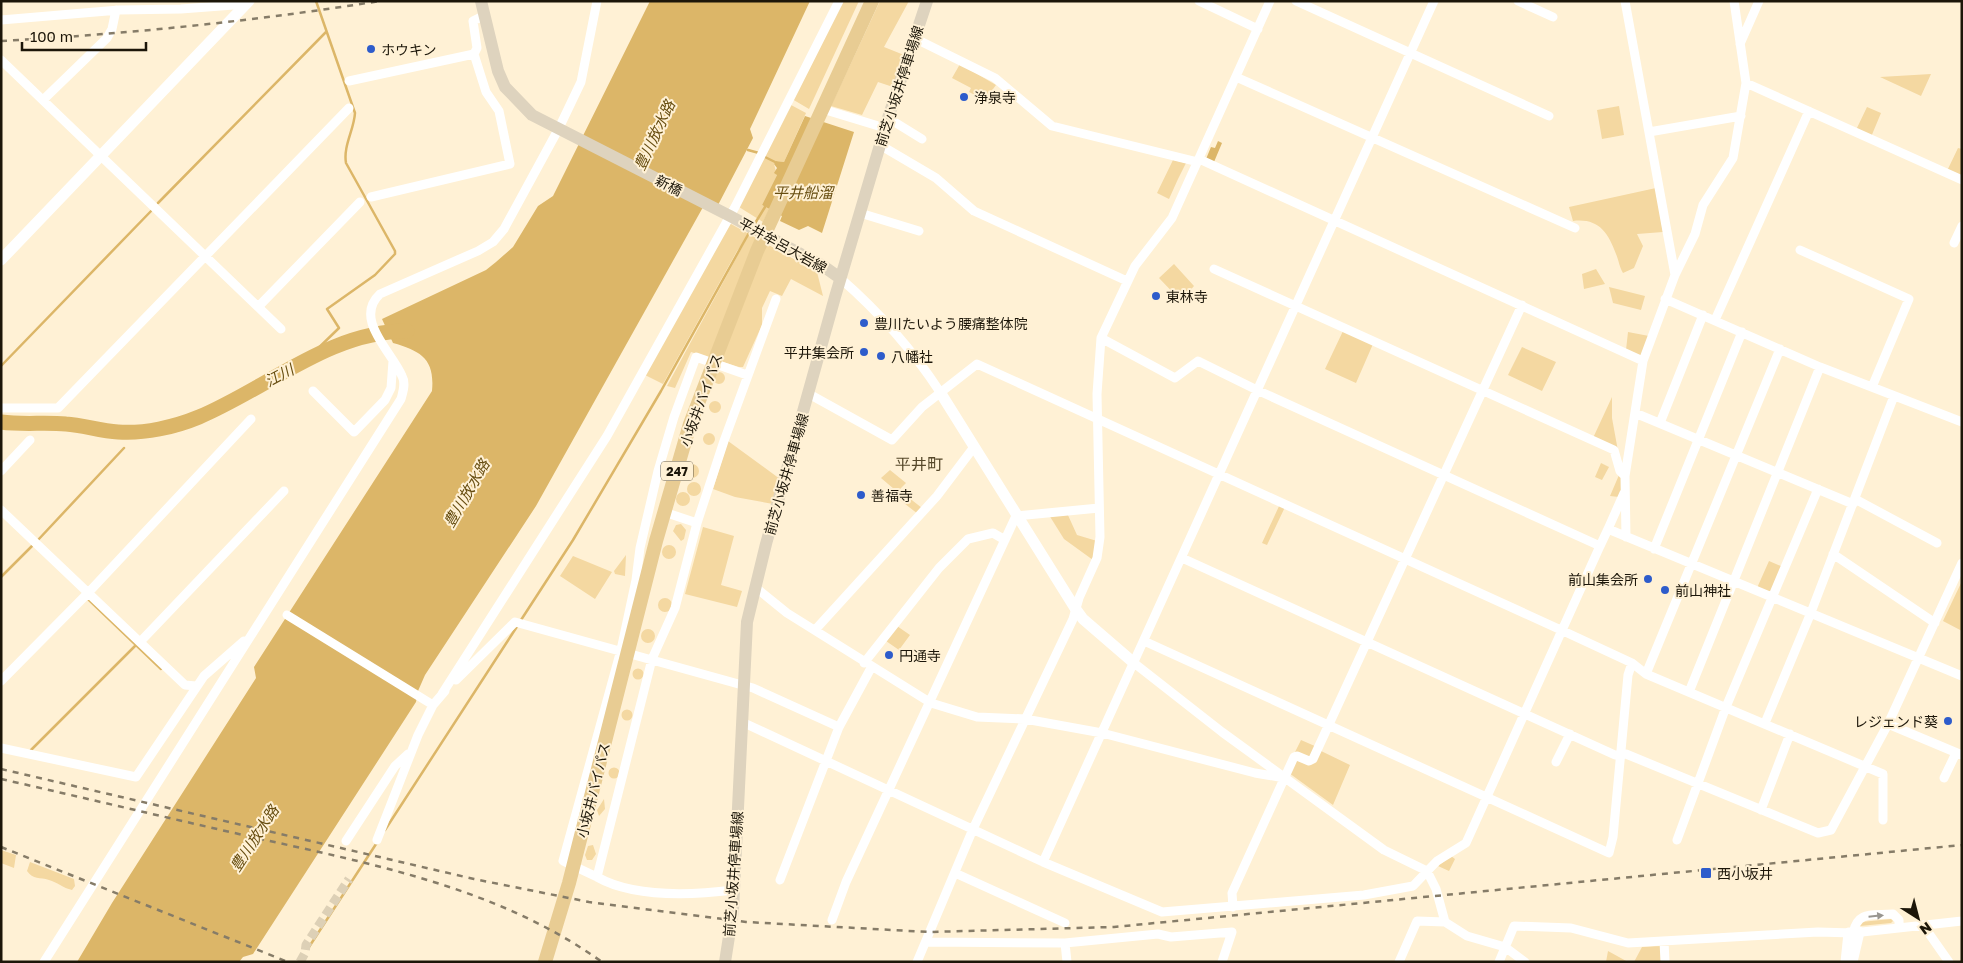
<svg xmlns="http://www.w3.org/2000/svg" width="1963" height="963" viewBox="0 0 1963 963" font-family="'Golos Text','Noto Sans JP',sans-serif">
	<rect width="100%" height="100%" fill="#fff1d5"/>
	<path fill="#f4d8a1" d="M842 1H859L809 109 792 99Z
		M880 1H909L884 47 904 55 893 87 878 82 862 115 831 106Z
		M960 64 996 85 985 100 969 92 971 88 952 78Z
		M1931 74 1921 96 1880 77Z
		M791 105 806 113 784 162 776 161 774 164 777 175 762 205 769 209 763 222 739 207 789 106Z
		M1619 106 1624 135 1602 139 1597 110Z
		M1867 107 1881 113 1871 137 1856 130Z
		M1958 148 1962 149V177L1947 171Z
		M1173 160 1186 163 1178 179 1175 178 1178 179 1169 199 1157 193Z
		M1656 188 1663 232 1637 234 1643 246 1634 268 1623 273C1619 266 1619 261 1616 254 1608 232 1598 218 1573 221L1569 207Z
		M729 224H731L817 272 823 296 791 279 782 296 770 291 762 308V325L743 367H739L691 352 675 388 667 386 745 242H744L737 251 663 384 645 375Z
		M1174 264 1194 286 1181 301 1159 278Z
		M1596 269 1605 284 1584 289 1582 274Z
		M1609 287 1645 296 1641 310 1613 303Z
		M1343 331 1373 344 1356 383 1325 369Z
		M1628 332 1649 336 1642 357 1626 350Z
		M1522 347 1556 362 1542 391 1508 375Z
		M713 378a6 6 0 1 1 12 0a6 6 0 1 1-12 0Z
		M1612 397V418L1618 451 1593 438Z
		M709 407a6 6 0 1 1 12 0a6 6 0 1 1-12 0Z
		M703 439a6 6 0 1 1 12 0a6 6 0 1 1-12 0Z
		M728 441 780 479 773 504 735 497 713 489Z
		M1601 463 1609 467 1602 480 1595 477Z
		M685 471a7 7 0 1 1 14 0a7 7 0 1 1-14 0Z
		M890 470 906 483 899 490 922 508 918 514 891 493 894 489 881 478Z
		M1619 475 1623 478V487L1619 497 1610 496Z
		M687 489a7 7 0 1 1 14 0a7 7 0 1 1-14 0Z
		M676 499a7 7 0 1 1 14 0a7 7 0 1 1-14 0Z
		M1280 504 1285 507 1267 545 1262 543Z
		M1067 513 1077 535 1097 541 1093 560 1064 539 1049 515Z
		M681 524 686 530 684 539 681 541 673 531 676 525Z
		M703 527 734 536 721 585 742 591 737 607 685 594Z
		M662 552a7 7 0 1 1 14 0a7 7 0 1 1-14 0Z
		M626 555 625 576 615 574 614 571Z
		M573 556 612 572 595 599 560 576Z
		M1769 561 1783 567 1773 590 1769 593 1757 588Z
		M1962 581V631L1943 621Z
		M658 605a7 7 0 1 1 14 0a7 7 0 1 1-14 0Z
		M897 626 910 635 899 650 886 641Z
		M641 636a7 7 0 1 1 14 0a7 7 0 1 1-14 0Z
		M632.5 674a5.5 5.5 0 1 1 11 0a5.5 5.5 0 1 1-11 0Z
		M621.5 715a5.5 5.5 0 1 1 11 0a5.5 5.5 0 1 1-11 0Z
		M1301 740 1317 747 1311 760 1295 752Z
		M1319 750 1350 765 1333 805 1289 773 1295 760 1309 763Z
		M608.5 773a5.5 5.5 0 1 1 11 0a5.5 5.5 0 1 1-11 0Z
		M604 799 605 809 599 816 597 810Z
		M593 845 596 854 592 860H587L585 855 588 846Z
		M1 850 16 855 14 868 1 863Z
		M1451 856 1455 859 1449 871 1438 866Z
		M30 862 74 879 75 886 72 890C63 888 57 882 49 880 40 877 33 880 27 871Z
		M1891 919 1893 921 1891 923 1860 926 1861 922Z
		M1661 946 1662 962H1634L1642 947Z
		M1608 951 1628 962H1606Z"/>
	<path fill="#dcb668" d="M650 1H810L750 129 753 138 718 205 707 200 536 506 425 675 418 691 416 702 253 954 243 957 239 962H77L112 903 256 678 254 667 432 391C435 359 421 351 393 343L382 319 486 270 496 262 513 247 538 206 553 196Z
		M805 116 854 132 822 233 808 226 799 230 780 221 782 216 762 205 777 175 774 173 777 168 774 164 776 161 784 162Z
		M1218 141 1222 143 1214 162 1206 159 1211 147 1215 148Z"/>
	<g fill="none" stroke-linecap="round" stroke-linejoin="round">
		<path stroke="#dcb668" stroke-width="2.5" d="M748 150 759 153
			M763 156 775 162
			M158 203 326 32
			M754 225 765 207
			M306 360 339 328 327 309 375 275 395 254V251L346 163C343 146 354 130 355 113L316 1
			M1 366 153 209
			M38 540 124 448
			M1 577 32 546
			M89 600 161 669
			M521 620 573 540 661 391 750 231
			M31 750 136 645
			M385 830 518 625
			M309 947 378 841"/>
		<path stroke="#dcb668" stroke-width="15" d="M1 422C23 425 44 422 66 424 83 425 100 431 118 432 144 434 175 427 199 417 268 388 330 331 407 331"/>
		<path stroke="#ddd0b6" stroke-width="9" stroke-dasharray="9 4.5" stroke-linecap="butt" d="M300 962 305 953 306 945 349 879"/>
		<path stroke="#fff" stroke-width="9" d="M1199 1 1258 29
			M1296 1 1549 116
			M1518 1 1553 17
			M1625 1 1675 275
			M1 20 119 10 181 9 247 4
			M914 38 995 78 1052 126 1198 162
			M1740 44 1759 1
			M1 60 281 329
			M1236 77 1575 228
			M349 81 474 54 477 48 473 21 485 15
			M1746 83 1962 180
			M43 100 107 38 112 29 116 10
			M829 111 885 128
			M888 118 922 139
			M1649 132 1741 116
			M880 145 936 178 974 211 1127 281
			M1199 159 1643 361
			M371 197 510 164 499 111 486 92 474 54
			M860 213 919 231
			M1954 243 1962 226
			M1800 250 1909 299 1872 387
			M1214 269 1614 450 1620 471 1625 476
			M840 278C879 312 912 349 940 392
			M1665 299 1820 367 1962 422
			M258 307 360 202
			M1715 320 1809 111
			M1101 338 1175 378 1198 361 1259 391 1600 546 1608 529 1962 676
			M747 375 696 357 674 417 658 471 640 548 636 580 621 650 563 861 597 877 652 659 675 608 697 523 724 441 776 299
			M313 391 354 432 385 400 391 388 393 361
			M809 394 892 440 922 407 977 364 1561 630 1632 663 1646 674 1883 774V820
			M1 408H58L349 108
			M1635 413 1853 504
			M1660 423 1703 315
			M1 471 30 440
			M1855 499 1937 543
			M1 510 185 685 196 686
			M670 514 697 523
			M1608 529 1624 493
			M1626 537 1625 476 1643 361 1675 275 1695 234 1703 205 1733 158 1746 83 1734 1
			M1654 549 1742 332
			M1833 554 1935 623
			M1182 558 1615 755 1626 754 1818 833 1831 830 1888 724 1962 563
			M755 587 787 613 931 703 977 717 1025 719 1102 733 1255 773 1285 778
			M287 615 433 705
			M815 630 937 496 974 447
			M1144 641 1609 853 1613 837 1628 675 1632 663
			M140 642 284 491
			M864 663 939 568 968 539 993 533 1005 540
			M1134 663 1222 732 1384 850 1427 871 1436 889 1445 922
			M1646 674 1780 349
			M456 680 515 622 753 688 839 727
			M1 681 88 593 251 419
			M1689 692 1820 367
			M442 694 607 436 735 207 839 1
			M742 722 1043 862 1162 912 1364 895 1413 886 1437 861 1466 843 1600 546
			M1765 723 1810 615 1894 396
			M1888 724 1962 755
			M1 748 136 777 204 676 244 641
			M1556 762 1570 734
			M1944 778 1956 753
			M1761 810 1790 734
			M377 840 418 735 433 705 445 691
			M1677 840 1726 707 1818 489
			M346 841 395 766 408 754
			M1043 862 1434 1
			M955 873 1065 923
			M597 877C634 898 693 895 734 890
			M780 880 839 727 871 668
			M1233 907 1232 893 1294 757 1297 756 1309 761 1313 759 1522 305
			M832 920 846 882 1016 516 1099 508
			M1923 925 1949 962
			M1853 933C1858 910 1873 916 1893 914L1899 920V928
			M1664 941 1665 962
			M926 942 1065 943 1158 934 1171 937 1232 932 1222 962
			M1065 943 1067 962
			M44 962 401 399C403 392 406 383 402 376 392 352 353 319 380 294L478 251 493 242 504 229 559 128 581 82 597 1
			M917 962 973 829 1073 619 1079 598 1097 558 1100 537 1097 394 1101 338 1135 266 1172 218 1270 1
			M1399 962 1417 921 1445 922 1467 936 1505 947 1525 962
			M1499 962 1514 926 1571 928 1628 943 1818 932 1853 933 1962 921"/>
		<path stroke="#fff" stroke-width="11" d="M1 260 249 1
			M940 392 1075 608 1083 619 1134 663
			M1846 962 1849 933
			M1852 962 1859 932"/>
		<path stroke="#ded3be" stroke-width="12" d="M481 1 498 71 505 87 532 115 730 216 823 266 840 278
			M725 962 733 911 747 622 766 544 835 297 888 118 927 1"/>
		<path stroke="#e8cc93" stroke-width="14" d="M545 962 569 883 656 541 690 424 757 251 872 1"/>
		<path stroke="#867c68" stroke-width="2.5" stroke-dasharray="6 6" stroke-linecap="butt" d="M1 41C128 34 255 21 380 1
			M1 769 474 879 589 902 746 922 929 932 1114 927 1962 845
			M1 779C85 798 168 818 252 837 372 864 499 888 602 962
			M1 847 288 962"/>
	</g>
	<defs><path id="oneway-solid" d="M-6-.8H1V-3.2L6.5 0L1 3.2V.8H-6Z" transform="scale(1.25)"/></defs>
	<use fill="#999690" href="#oneway-solid" transform="translate(1876 916) rotate(-6)"/>
	<g fill="#2e5ccb" stroke="#fff1d5" stroke-width="2">
		<circle cx="371" cy="49" r="5"/>
		<circle cx="964" cy="97" r="5"/>
		<circle cx="1156" cy="296" r="5"/>
		<circle cx="864" cy="323" r="5"/>
		<circle cx="864" cy="352" r="5"/>
		<circle cx="881" cy="356" r="5"/>
		<circle cx="861" cy="495" r="5"/>
		<circle cx="1648" cy="579" r="5"/>
		<circle cx="1665" cy="590" r="5"/>
		<circle cx="889" cy="655" r="5"/>
		<circle cx="1948" cy="721" r="5"/>
		<rect x="1700" y="867" width="12" height="12" rx="2.5"/>
	</g>
	<g text-anchor="middle" dominant-baseline="central" stroke-width="4" stroke-linejoin="round" paint-order="stroke">
		<rect fill="#fff1d5" stroke="#605846" stroke-width="1" x="661" y="461.5" width="32" height="19" rx="4"/>
		<g font-size="12" font-weight="bold" fill="#1c1609">
			<text x="677" y="471">247</text>
		</g>
		<g font-size="14" fill="#1c1609" stroke="#fff1d5" text-anchor="start">
			<text x="381" y="49">ホウキン</text>
			<text x="974" y="97">浄泉寺</text>
			<text x="1166" y="296">東林寺</text>
			<text x="874" y="323">豊川たいよう腰痛整体院</text>
			<text x="854" y="352" text-anchor="end">平井集会所</text>
			<text x="891" y="356">八幡社</text>
			<text x="871" y="495">善福寺</text>
			<text x="1638" y="579" text-anchor="end">前山集会所</text>
			<text x="1675" y="590">前山神社</text>
			<text x="899" y="655">円通寺</text>
			<text x="1938" y="721" text-anchor="end">レジェンド葵</text>
			<text x="1717" y="873">西小坂井</text>
		</g>
		<g font-size="14" fill="#1c1609" stroke="#fff1d5">
			<text transform="translate(899 86) rotate(-72)">前芝小坂井停車場線</text>
			<text transform="translate(669 185) rotate(27)">新橋</text>
			<text transform="translate(783 245) rotate(29)">平井牟呂大岩線</text>
			<text transform="translate(701 400) rotate(-70)">小坂井バイパス</text>
			<text transform="translate(786 474) rotate(-74)">前芝小坂井停車場線</text>
			<text transform="translate(593 790) rotate(-76)">小坂井バイパス</text>
			<text transform="translate(733 874) rotate(-86)">前芝小坂井停車場線</text>
		</g>
		<g font-size="15" font-style="italic" fill="#674d10" stroke="#fff1d5">
			<text transform="translate(654 135) rotate(-65)">豊川放水路</text>
			<text x="803" y="192">平井船溜</text>
			<text transform="translate(279 375) rotate(-28)">江川</text>
			<text transform="translate(466 493) rotate(-60)">豊川放水路</text>
			<text transform="translate(254 838) rotate(-57)">豊川放水路</text>
		</g>
		<g font-size="16" fill="#56482a" stroke="#fff1d5">
			<text x="919" y="464">平井町</text>
		</g>
	</g>
	<rect width="1963" height="963" fill="none" stroke="#1c1609" stroke-width="5"/>
	<g transform="translate(1918 918) rotate(144)" stroke="#fff1d5" stroke-width="4" paint-order="stroke">
	<path d="M0-4L9 19L0 12L-9 19Z" fill="#1c1609"/>
	<text y="-8" font-size="14" font-weight="bold" text-anchor="middle" fill="#1c1609">N</text>
	</g>
	<path d="M22 42v8h124v-8" fill="none" stroke="#1c1609" stroke-width="2.5"/>
	<text x="30" y="42" font-size="15" fill="#1c1609" stroke="#fff1d5" stroke-width="4" paint-order="stroke">100 m</text>
</svg>
